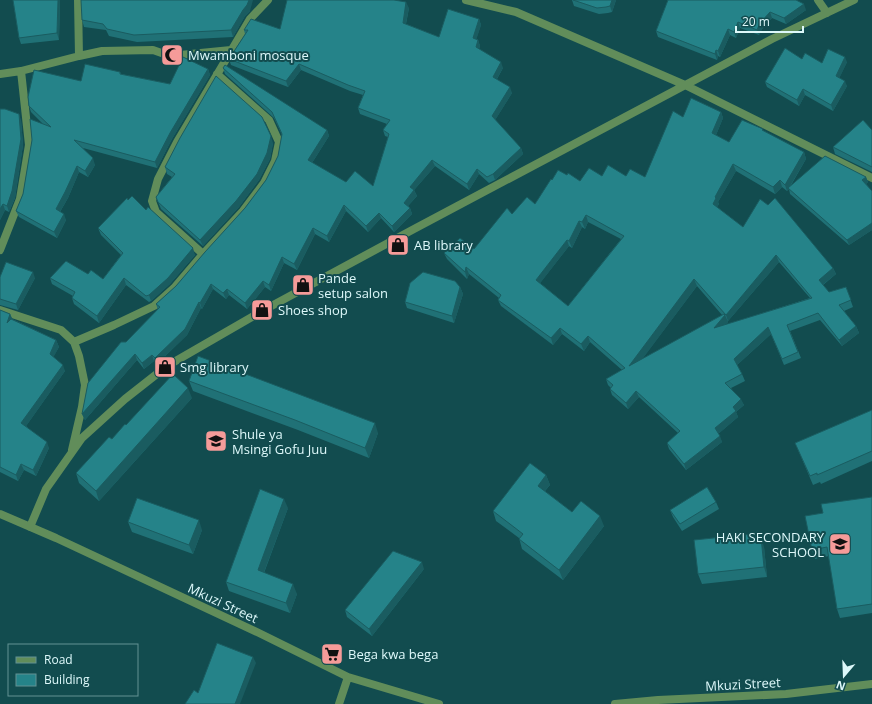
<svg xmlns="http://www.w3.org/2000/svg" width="872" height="704" viewBox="0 0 872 704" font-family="'Open Sans',sans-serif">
	<rect width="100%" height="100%" fill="#124c4f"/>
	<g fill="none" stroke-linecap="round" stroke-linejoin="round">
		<path stroke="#618d5a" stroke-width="8" d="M78 0 79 56
			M466 0 516 12 685 85 872 178
			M818 0 827 13
			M0 74 21 71 79 56 102 51 153 50 170 56 231 50
			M0 250 20 199 29 145 21 71
			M203 254 156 212 152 201 158 179 177 142 250 19 268 0
			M0 310 61 330 74 342 79 356 85 385 82 407 72 450
			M74 342 114 325 154 306 174 288 203 254 243 211 264 183 275 161 279 142 269 120 217 74
			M0 514 56 538 259 633 348 677 439 704
			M30 527 46 489 82 438 125 399 167 366 264 310 414 229 772 39 854 0
			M339 704 348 677
			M615 704 658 700 786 694 872 684"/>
	</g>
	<path fill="#207176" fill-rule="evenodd" d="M13 0H60L59 40 21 44 19 38Z
		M572 0H616L612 12 608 13 599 14 574 6Z
		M668 0 806 10 786 24 772 18 762 29 759 35 740 28 736 38 730 35 720 57 718 56 717 60 658 37 656 31Z
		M409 8 406 24 439 37 479 19 481 25 476 39 478 40 480 46 479 49 503 68 497 79 512 93 495 120 521 148 523 154 495 180 489 183 479 174 469 190 435 166 414 190 417 196 408 206 410 208 412 214 394 232 381 218 368 232 346 211 329 242 315 234 297 270 284 263 271 291 265 287 247 309 229 295 226 299 213 289 202 309 201 308 187 335 157 364 154 361 144 369 137 360 85 420 82 414 126 342 158 310 156 304 176 286 245 208 266 180 278 156 282 135 274 118 225 74 223 68 327 130 329 136 312 163 346 182 373 186 388 137 385 136 383 130 387 124 360 114 358 108 363 95 350 91 301 70 288 87 231 65 229 59 245 34 244 30 280 29Z
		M250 11 245 16 233 37 137 42 109 36 106 30 84 27 82 20Z
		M802 59 822 63 847 62 839 78 847 86 833 111 805 95 799 106 767 87 765 82Z
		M208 69 210 75 172 139 157 168 83 148 95 165 88 177 79 172 68 198 60 212 66 220 57 238 19 217 16 211 23 194 32 140 43 124 31 112 29 106 81 81 120 72 121 74 170 84Z
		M0 109 21 120 23 145 15 198 9 212 5 210 0 220Z
		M721 112 723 118 716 135 729 142 764 131 804 152 806 159 790 187 866 177 868 182 866 184 872 191V230L849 245 790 194 789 189 787 191 782 187 775 194 736 171 718 202 719 204 717 207 743 227 833 268 836 274 823 285 829 292 846 287 853 307 844 311 856 326 859 333 842 346 820 320 790 331 801 358 784 365 771 334 737 365 742 374 745 381 731 388 744 405 736 412 738 417 718 434 722 442 686 470 669 449 667 443 678 433 639 397 628 409 612 395 610 389 611 388 608 385 606 379 622 370 590 342 584 351 562 334 553 345 501 306 498 300 499 298 469 274 467 279 447 259 444 253 474 249 512 214 535 204 552 180 567 175 580 181 602 176H626L645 177 683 117ZM588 222 621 239 568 306 540 283 569 246 572 248 582 227 585 229ZM779 262 810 298 725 325 728 322 727 320 728 321ZM697 286 722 315 642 359Z
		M872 130V172L835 154 833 147Z
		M273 143 270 159 259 180 239 207 203 246 161 209 156 197 172 177 167 174 165 167Z
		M128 200 146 210 195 255 170 284 151 301 149 302 126 285 99 323 74 304 72 298 73 296 52 284 50 278 88 274 103 279 121 255 101 235 98 228Z
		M0 277 35 278 18 310 0 305Z
		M460 287 463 294 454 323 407 308 405 302Z
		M0 310 10 314 12 319 56 340 59 347 53 357 65 371 26 426 49 448 36 476 24 470 18 481 0 472Z
		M189 381 378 433 369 458 298 430 193 391Z
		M192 398 99 501 79 483 76 473 126 425Z
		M872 410V461L821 484 820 482 813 485 799 452 795 443Z
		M546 475 550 485 545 491 572 512 604 526 563 580 522 549 519 538 496 521 493 511Z
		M872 497V613L840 618 837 609 829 556 815 559 812 550 823 513Z
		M716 502 719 509 682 531 673 517 670 510Z
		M288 508 264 573 297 594 290 613 229 591 226 582Z
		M128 522 202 530 193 554 132 532Z
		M764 547 767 577 702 584 698 574Z
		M424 569 372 636 347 617 345 610Z"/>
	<path fill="#1a5c60" d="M58 0H60L59 40 57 33Z
		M249 0H253L250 11 245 16 233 37 231 30Z
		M612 0H616L612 12 610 6Z
		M406 2 409 8 405 28 403 23Z
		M804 4 806 10 786 24 784 18Z
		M770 12 772 18 762 29 759 35 757 30 760 23Z
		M479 19 481 25 475 44 473 38Z
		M738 22 740 28 736 38 734 32Z
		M728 29 730 35 720 57 718 51Z
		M478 40 480 46 478 53 476 47Z
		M716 50 718 56 717 60 715 54Z
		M845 57 847 62 838 81 836 76Z
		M501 62 503 68 495 82 493 77Z
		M299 64 301 70 288 87 286 81Z
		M208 69 210 75 172 139 157 168 155 162 170 133Z
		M845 81 847 86 833 111 831 105Z
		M510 87 512 93 494 122 492 116Z
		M803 89 805 95 799 106 797 100Z
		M721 112 723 118 714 140 712 133Z
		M19 114 21 120 23 145 15 198 9 212 7 206Z
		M327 130 329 136 310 166 308 160Z
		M271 136 273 143 270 159 259 180 239 207 203 246 200 240Z
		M521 148 523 154 495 180 493 174Z
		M804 152 806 159 787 191 785 185Z
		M93 158 95 165 88 177 85 171Z
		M432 160 435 166 414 190 417 196 406 208 404 203 410 187Z
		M733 164 736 171 718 202 719 204 715 211 713 204 715 197Z
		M77 166 79 172 68 198 58 215 56 209Z
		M477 169 479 174 469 190 467 184Z
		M866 177 868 182 864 185 862 180Z
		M780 180 782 187 775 194 773 187Z
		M3 204 5 210 0 220V209Z
		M344 205 346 211 329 242 327 236Z
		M410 208 412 214 394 232 392 226Z
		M379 213 381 218 368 232 366 226Z
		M64 214 66 220 57 238 54 232Z
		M586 215 588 222 585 229 582 222Z
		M579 221 582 227 572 248 569 241Z
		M872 223V230L849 245 847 240Z
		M313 228 315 234 297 270 294 264Z
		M567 240 569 246 538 286 536 280Z
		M193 248 195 255 170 284 151 301 149 295Z
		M776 255 779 262 728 321 726 315Z
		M282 257 284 263 271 291 269 285Z
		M466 267 469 274 467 279 465 272Z
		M833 268 836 274 821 286 819 280Z
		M33 272 35 278 18 310 16 304Z
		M124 278 126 285 99 323 97 316Z
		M694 279 697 286 632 373 629 366Z
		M263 281 265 287 247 309 245 303Z
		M211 284 213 289 202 309 200 303Z
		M460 287 463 294 454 323 452 316Z
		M227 289 229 295 226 299 223 293Z
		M199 302 201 308 187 335 157 364 155 358Z
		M10 314 13 320 7 323Z
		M725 315 728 322 716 335 714 328Z
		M856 326 859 333 842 346 839 340Z
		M768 327 771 334 737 365 734 359Z
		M560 328 562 334 553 345 551 338Z
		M588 336 590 342 584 351 581 344Z
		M56 340 59 347 52 360 50 354Z
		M135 354 137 360 85 420 82 414Z
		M152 355 154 361 144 369 142 363Z
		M63 365 65 371 24 429 21 423Z
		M188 388 192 398 99 501 96 491Z
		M636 391 639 397 628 409 626 403Z
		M741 399 744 405 736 412 738 417 717 435 715 428 733 407Z
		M375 423 378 433 369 458 365 448Z
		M720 436 722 442 686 470 684 464Z
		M47 442 49 448 36 476 33 470Z
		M21 464 24 470 18 481 16 475Z
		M546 475 550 485 541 495 538 486Z
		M284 499 288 508 261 580 258 570Z
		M600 516 604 526 563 580 559 570Z
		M199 520 202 530 193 554 189 545Z
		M761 537 764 547 767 577 764 567Z
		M422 562 424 569 372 636 369 629Z
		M293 584 297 594 290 613 286 603Z
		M253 657 256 663 240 704H235Z"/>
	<path fill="#258389" stroke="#1a5c60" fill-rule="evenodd" d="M13 0H58L57 33 19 38Z
		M81 0H249L247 5 243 10 231 30 134 35 107 29 103 24 82 20Z
		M287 0H394L406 2 403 23 439 37 448 9 479 19 473 38 478 40 476 47 501 62 493 77 510 87 492 116 521 148 493 174 487 177 477 169 467 184 432 160 410 187 414 190 404 203 410 208 392 226 379 213 366 226 344 205 327 236 313 228 294 264 282 257 269 285 263 281 245 303 227 289 223 293 211 284 200 303 199 302 185 329 155 358 152 355 142 363 135 354 82 414 88 383 121 342H126L160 307 156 304 176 286 205 252 245 208 266 180 278 156 282 134 272 112 223 68 225 65 327 130 308 160 346 182 355 171 373 186 389 134 383 130 390 120 358 108 365 91 348 85 299 64 286 81 229 59 248 30H244L251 19 280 29Z
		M573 0H612L610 6 606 7 597 8Z
		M668 0H796L804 4 784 18 770 12 760 23 757 30 738 22 734 32 728 29 718 51 716 50 715 54 656 31Z
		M785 48 802 59 805 53 822 63 828 49 845 57 836 76 845 81 831 105 803 89 797 100 765 82Z
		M183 57 208 69 170 133 155 162 74 140 93 158 85 171 77 166 65 192 56 209 64 214 54 232 16 211 23 194 32 140 30 119 51 127 29 106 28 97 34 70 81 81 85 64 120 72V74L170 84Z
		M216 76 262 117 271 136 267 153 257 174 236 201 200 240 158 202 156 197 175 174 165 167 180 138Z
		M691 98 721 112 712 133 729 142 742 120 763 129 762 130 804 152 785 185 780 180 773 187 733 164 715 197 716 198 713 204 743 227 760 199 768 205 775 198 833 268 819 280 829 292 846 287 851 300 839 305 856 326 839 340 818 313 787 325 798 352 782 359 768 327 734 359 742 374 725 383 741 399 733 407 736 411 715 428 720 436 684 464 667 443 680 431 636 391 626 403 610 389 613 385 606 379 625 368 588 336 581 344 560 328 551 338 498 300 501 295 466 267 465 272 444 253 460 238 474 249 507 208 512 214 527 197 535 204 551 179 552 180 558 170 567 175 568 173 580 181 589 168 602 176 608 165 626 176 630 169 645 177 673 111 683 117ZM586 215 624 236 568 306 536 280 567 240 569 241 579 221 582 222ZM776 255 812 298 714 328 725 315 724 314 629 366 694 279 726 315Z
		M0 109H5L19 114 21 139 12 191 7 206 3 204 0 209Z
		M863 120 872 130V167L833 147Z
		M825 156 866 177 862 180 872 191V223L847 240 788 188Z
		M132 196 146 210 148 207 193 248 168 278 149 295 146 296 124 278 97 316 72 298 75 292 50 278 66 261 88 274 91 270 103 279 123 253 98 228 127 198 128 200Z
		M6 262 33 272 16 304 0 299V277Z
		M423 272 455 281 460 287 452 316 405 302 410 283Z
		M0 310 10 314 7 323 11 319 56 340 50 354 63 365 21 423 47 442 33 470 21 464 16 475 0 467Z
		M198 356 375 423 365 448 295 420 189 381Z
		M173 374 188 388 96 491 76 473 109 437 112 439 125 424 126 425Z
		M872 410V451L817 475V473L810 476 795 443Z
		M530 463 546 475 538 486 572 512 581 501 600 516 559 570 519 539 523 534 493 511Z
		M707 487 716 502 680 524 670 510Z
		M260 489 284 499 258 570 293 584 286 603 226 582Z
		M872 497V604L837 609 827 547 812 550 805 516 823 513 821 504Z
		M137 498 199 520 189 545 128 522Z
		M752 534 753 538 761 537 764 567 698 574 694 540Z
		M393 551 422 562 369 629 345 610Z
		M217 643 253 657 235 704H185L194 690 198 693Z"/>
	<defs>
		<g id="mosque-square" transform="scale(1.15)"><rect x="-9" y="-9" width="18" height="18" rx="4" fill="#f59b99" stroke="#124c4f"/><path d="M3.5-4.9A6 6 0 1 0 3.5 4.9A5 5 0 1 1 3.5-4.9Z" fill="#111"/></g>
		<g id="shop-square" transform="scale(1.15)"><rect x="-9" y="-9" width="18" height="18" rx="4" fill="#f59b99" stroke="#124c4f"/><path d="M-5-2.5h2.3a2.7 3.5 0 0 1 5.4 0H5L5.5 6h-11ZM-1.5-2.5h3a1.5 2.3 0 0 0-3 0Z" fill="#111"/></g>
		<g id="school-square" transform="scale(1.15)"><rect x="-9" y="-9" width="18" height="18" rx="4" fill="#f59b99" stroke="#124c4f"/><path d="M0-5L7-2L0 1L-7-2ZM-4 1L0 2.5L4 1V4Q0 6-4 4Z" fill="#111"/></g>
		<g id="supermarket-square" transform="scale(1.15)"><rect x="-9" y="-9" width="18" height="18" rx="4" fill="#f59b99" stroke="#124c4f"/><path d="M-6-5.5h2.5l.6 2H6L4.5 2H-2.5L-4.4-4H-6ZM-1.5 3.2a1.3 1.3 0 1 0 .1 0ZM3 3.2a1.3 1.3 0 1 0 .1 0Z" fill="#111"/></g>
	</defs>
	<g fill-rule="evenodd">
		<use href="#mosque-square" x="172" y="55"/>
		<use href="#shop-square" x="398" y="245"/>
		<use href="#shop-square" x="303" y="285"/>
		<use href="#shop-square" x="262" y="310"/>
		<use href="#shop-square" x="165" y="367"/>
		<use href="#school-square" x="216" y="441"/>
		<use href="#school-square" x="840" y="544"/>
		<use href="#supermarket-square" x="332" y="654"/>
	</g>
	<g text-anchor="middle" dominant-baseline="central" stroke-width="4" stroke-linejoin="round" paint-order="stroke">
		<g font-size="13" fill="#ddf8fa" stroke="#124c4f" text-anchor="start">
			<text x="188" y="55">Mwamboni mosque</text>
			<text x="414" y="245">AB library</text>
			<text x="318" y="278">Pande<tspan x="318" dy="15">setup salon</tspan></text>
			<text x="278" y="310">Shoes shop</text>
			<text x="180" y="367">Smg library</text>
			<text x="232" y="434">Shule ya<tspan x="232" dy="15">Msingi Gofu Juu</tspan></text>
			<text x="824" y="537" text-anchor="end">HAKI SECONDARY<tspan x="824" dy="15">SCHOOL</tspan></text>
			<text x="348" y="654">Bega kwa bega</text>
		</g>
		<g font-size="13" fill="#ddf8fa" stroke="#124c4f">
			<text transform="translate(223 603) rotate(25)">Mkuzi Street</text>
			<text transform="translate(743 684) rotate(-3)">Mkuzi Street</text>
		</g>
	</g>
	<rect x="8" y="644" width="130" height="52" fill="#124c4f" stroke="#639193"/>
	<rect x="16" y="657" width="20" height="6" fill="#618d5a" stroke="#639193"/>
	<text x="44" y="664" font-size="12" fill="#ddf8fa">Road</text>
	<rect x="16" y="674" width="20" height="12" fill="#258389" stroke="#639193"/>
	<text x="44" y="684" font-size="12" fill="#ddf8fa">Building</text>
	<g transform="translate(844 676) rotate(199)" stroke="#124c4f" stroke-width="3" paint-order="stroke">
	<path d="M0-3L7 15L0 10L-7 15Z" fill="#ddf8fa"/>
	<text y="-6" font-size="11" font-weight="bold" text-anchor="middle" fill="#ddf8fa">N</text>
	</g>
	<path d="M736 26v6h67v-6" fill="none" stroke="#ddf8fa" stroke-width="2"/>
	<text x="742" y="26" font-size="12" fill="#ddf8fa" stroke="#124c4f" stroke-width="3" paint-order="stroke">20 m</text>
</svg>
